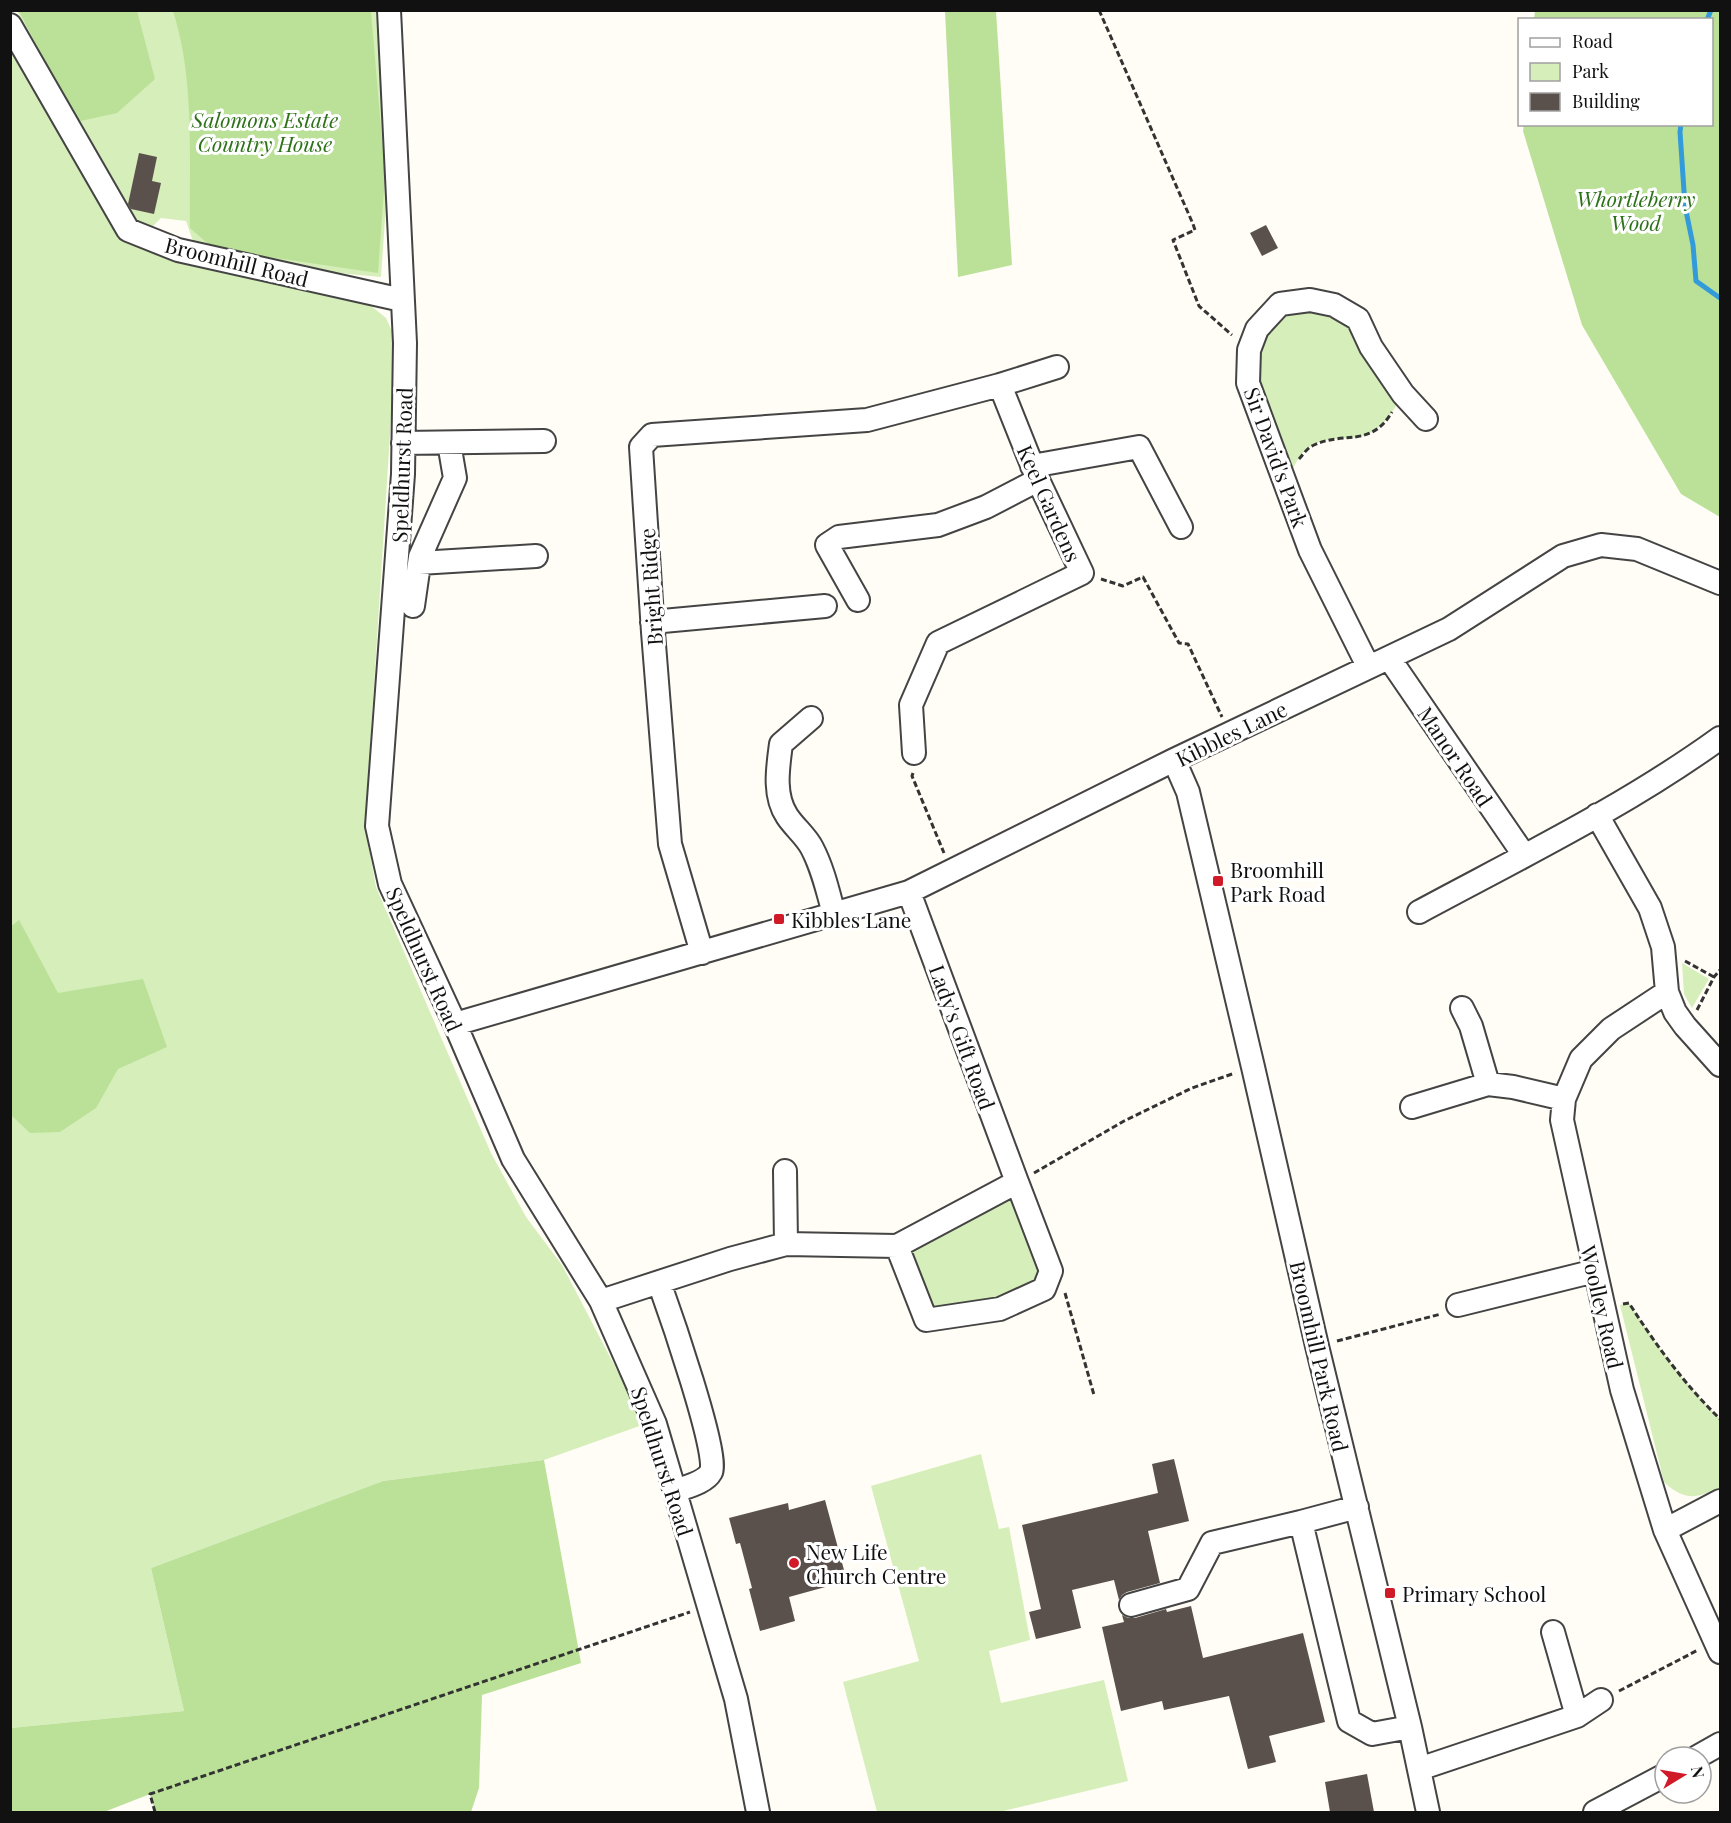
<svg xmlns="http://www.w3.org/2000/svg" width="1731" height="1823" viewBox="0 0 1731 1823" font-family="'Playfair Display',serif">
	<rect width="100%" height="100%" fill="#fffdf5"/>
	<path fill="#d6eeba" d="M17 11H377L388 176 381 277 294 269 194 244 186 221 161 218 149 230 126 220Z
		M10 19 123 235 365 301 386 318 396 340 365 827 376 887 491 1153 526 1217 562 1265 645 1424 544 1460 383 1481 151 1568 184 1711 11 1728Z
		M1280 304 1334 305 1403 394C1391 415 1379 436 1352 438 1339 439 1324 438 1311 446 1298 453 1292 472 1285 484L1249 350Z
		M1682 963 1709 979 1692 1008 1684 994Z
		M1017 1182 1044 1289 926 1320 897 1246Z
		M1629 1303C1656 1345 1684 1384 1720 1419V1487C1697 1499 1684 1501 1664 1482L1620 1305Z
		M981 1454 999 1529 1009 1527 1030 1640 989 1651 1001 1703 1104 1680 1128 1781 999 1812H877L843 1682 919 1661 871 1486Z"/>
	<path fill="#bae197" d="M19 11H137L155 79 117 113 76 122Z
		M173 11H371L385 175 378 273 214 249 190 228C189 155 195 80 173 11Z
		M945 11H996L1012 265 958 277Z
		M1535 11H1720V517L1681 494 1582 325 1523 131 1524 124H1712V20L1534 19Z
		M19 920 58 993 143 979 167 1047 118 1069 96 1108 60 1132 30 1133 11 1115 10 927Z
		M544 1460 581 1663 482 1695 479 1788 471 1812H155L150 1794 104 1812H11V1728L184 1711 151 1568 383 1481Z"/>
	<g fill="none" stroke-linecap="round" stroke-linejoin="round">
		<path stroke="#349bda" stroke-width="5" d="M1707 20 1711 10
			M1681 124 1680 132 1685 206 1693 245 1696 281 1720 298"/>
	</g>
	<path fill="#5b514c" d="M139 153 157 157 152 181 161 183 154 214 131 209 128 204Z
		M1266 225 1278 248 1262 256 1250 233Z
		M1174 1459 1189 1521 1148 1531 1160 1583 1127 1592 1122 1595 1119 1600 1114 1580 1072 1590 1081 1628 1036 1639 1029 1612 1041 1609 1022 1525 1158 1493 1152 1464Z
		M825 1500 847 1581 789 1597 795 1621 760 1631 749 1589 752 1588 740 1543 736 1544 729 1518 788 1503 789 1510Z
		M1191 1606 1203 1658 1303 1633 1325 1722 1269 1736 1276 1762 1248 1769 1229 1696 1164 1710 1162 1701 1121 1711 1102 1627 1124 1622 1122 1615 1128 1618H1135L1166 1609 1167 1612Z
		M1367 1774 1374 1812H1330L1325 1782Z"/>
	<g fill="none" stroke-linecap="round" stroke-linejoin="round">
		<g stroke="#444" stroke-width="26">
			<path id="minor" d="M389 10 405 343 403 474 377 826 390 884 455 1024 513 1159 601 1301 655 1424 736 1699 758 1812
				M10 25 128 230 178 250 402 300
				M1000 385 1057 367
				M403 443 544 441
				M1032 466 1139 447 1181 527
				M419 563 536 556
				M858 600 827 545 839 537 938 525 986 507 1038 480
				M413 606 420 557 455 478 449 443
				M652 622 825 606
				M1389 658 1524 855
				M1368 666 1310 550 1248 383 1249 350 1257 329 1280 304 1310 300 1334 305 1358 319 1371 347 1403 394 1426 419
				M811 718 781 744C778 767 773 795 787 816 794 827 806 836 812 848 823 869 828 892 834 914
				M1174 760 1188 792 1253 1067 1317 1346 1410 1727 1428 1812
				M1597 815 1650 908 1663 947 1667 992 1675 1012 1685 1026 1720 1065
				M1419 912C1521 857 1626 806 1720 738
				M702 953 670 844 653 632 641 447 652 435 867 420 1000 385 1038 480 1082 573 938 643 911 705 914 753
				M1667 992 1611 1029 1581 1059 1564 1099 1562 1120 1622 1390 1665 1530 1720 1652
				M1462 1008 1471 1026 1488 1084
				M455 1024 909 892 1174 760 1449 629 1563 556 1601 545 1637 549 1720 583
				M1412 1107 1488 1084 1513 1087 1564 1099
				M785 1171 786 1244
				M897 1246 926 1320 1000 1309 1044 1289 1051 1271 1017 1182
				M659 1282C668 1307 720 1456 711 1472 705 1483 685 1487 675 1491
				M601 1301 730 1259 786 1244 897 1246 1017 1182 909 892
				M1458 1305 1595 1271
				M1357 1507 1301 1522 1349 1721 1372 1734 1410 1727
				M1665 1530 1720 1501
				M1131 1605 1188 1589 1212 1543 1301 1522
				M1553 1632 1577 1716
				M1697 1757 1720 1744
				M1419 1769 1577 1716 1601 1700
				M1595 1812 1665 1775"/>
		</g>
		<path stroke="#333" stroke-width="3" stroke-dasharray="6 3" stroke-linecap="butt" d="M1099 10 1193 224 1195 230 1173 240 1199 306 1232 335
			M1299 459C1303 455 1307 448 1312 446 1343 430 1370 449 1392 412
			M1101 579 1123 586 1143 577 1179 643 1188 644 1222 717
			M913 773 912 776 944 853
			M1685 961 1714 977
			M1697 1010 1714 977 1720 970
			M1034 1173 1124 1121 1192 1088 1235 1073
			M1065 1293 1094 1395
			M1623 1304 1629 1303C1656 1345 1684 1384 1720 1419
			M1337 1341 1441 1314
			M1619 1691 1698 1650
			M155 1812 150 1794 690 1612"/>
		<use href="#minor" stroke="#fff" stroke-width="22"/>
	</g>
	<g fill="#d01a27" stroke="#fff" stroke-width="2">
		<rect x="1212" y="875" width="12" height="12" rx="3"/>
		<rect x="773" y="913" width="12" height="12" rx="3"/>
		<circle cx="794" cy="1563" r="6"/>
		<rect x="1384" y="1587" width="12" height="12" rx="3"/>
	</g>
	<g text-anchor="middle" dominant-baseline="central" stroke-width="6" stroke-linejoin="round" paint-order="stroke">
		<g font-size="21" font-style="italic" fill="#2d7119" stroke="#fff">
			<text x="265" y="119">Salomons Estate<tspan x="265" dy="24">Country House</tspan></text>
			<text x="1636" y="198">Whortleberry<tspan x="1636" dy="24">Wood</tspan></text>
		</g>
		<g font-size="21" fill="#111" stroke="#fff">
			<text transform="translate(237 261) rotate(14)">Broomhill Road</text>
			<text transform="translate(1277 457) rotate(70)">Sir David's Park</text>
			<text transform="translate(401 465) rotate(-88)">Speldhurst Road</text>
			<text transform="translate(1050 503) rotate(66)">Keel Gardens</text>
			<text transform="translate(650 587) rotate(-94)">Bright Ridge</text>
			<text transform="translate(1231 733) rotate(-26)">Kibbles Lane</text>
			<text transform="translate(1456 756) rotate(56)">Manor Road</text>
			<text transform="translate(425 959) rotate(66)">Speldhurst Road</text>
			<text transform="translate(963 1037) rotate(70)">Lady's Gift Road</text>
			<text transform="translate(1603 1307) rotate(77)">Woolley Road</text>
			<text transform="translate(1320 1356) rotate(77)">Broomhill Park Road</text>
			<text transform="translate(663 1461) rotate(72)">Speldhurst Road</text>
		</g>
		<g font-size="21" fill="#111" stroke="#fff" text-anchor="start">
			<text x="1230" y="869">Broomhill<tspan x="1230" dy="24">Park Road</tspan></text>
			<text x="791" y="919">Kibbles Lane</text>
			<text x="806" y="1551">New Life<tspan x="806" dy="24">Church Centre</tspan></text>
			<text x="1402" y="1593">Primary School</text>
		</g>
	</g>
	<rect width="1731" height="1823" fill="none" stroke="#111111" stroke-width="24"/>
	<rect x="1518" y="18" width="195" height="108" fill="#ffffff" stroke="#a0a0a0" stroke-width="1.5"/>
	<rect x="1530" y="38" width="30" height="9" fill="#ffffff" stroke="#a0a0a0" stroke-width="1.5"/>
	<text x="1572" y="48" font-size="18" fill="#111111">Road</text>
	<rect x="1530" y="63" width="30" height="18" fill="#d6eeba" stroke="#a0a0a0" stroke-width="1.5"/>
	<text x="1572" y="78" font-size="18" fill="#111111">Park</text>
	<rect x="1530" y="93" width="30" height="18" fill="#5b514c" stroke="#a0a0a0" stroke-width="1.5"/>
	<text x="1572" y="108" font-size="18" fill="#111111">Building</text>
	<g transform="translate(1683 1775) rotate(79)"><circle r="28" fill="#ffffff" stroke="#a0a0a0" stroke-width="1.5"/>
	<path d="M0-4.5L10 22L0 15L-10 22Z" fill="#d01a27"/>
	<text y="-9" font-size="16" font-weight="bold" text-anchor="middle" fill="#111111">N</text>
	</g>
</svg>
